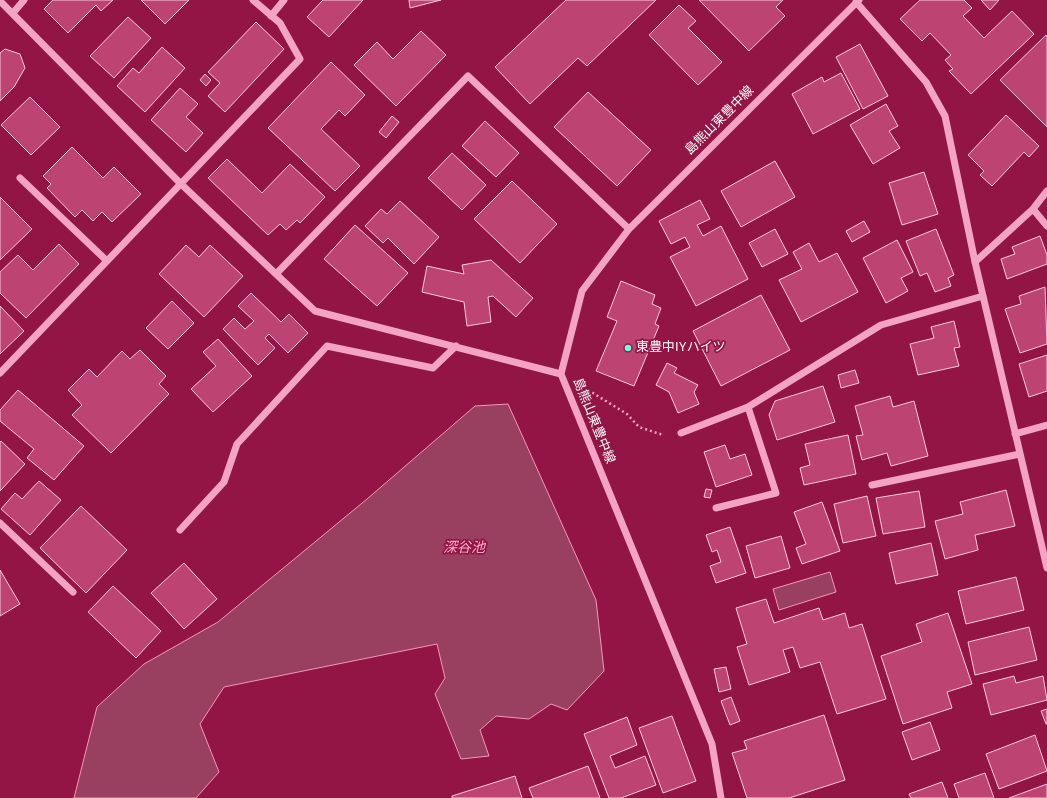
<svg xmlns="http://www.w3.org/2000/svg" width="1047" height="798" viewBox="0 0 1047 798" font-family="Overpass,'Noto Sans JP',sans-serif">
	<rect width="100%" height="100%" fill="#931545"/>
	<path fill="#993f60" stroke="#f497bd" d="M508 404 596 600 604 671 567 710 551 704 529 719 496 716 480 730 489 756 461 759 435 694 445 678 437 644 224 687 200 724 219 772 196 798H74L97 707 144 664 218 622 367 499 475 406Z
		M830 572 836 592 779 610 773 589Z"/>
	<path fill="#bc4372" stroke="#fccbdf" d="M53 0H113L101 11 96 5 68 33 44 9Z
		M141 0H189L165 24Z
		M323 0H363L329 37 307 17Z
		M409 0H441L410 8Z
		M566 0H656L587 66 578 58 530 104 495 67Z
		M699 0H783L776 7 785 16 749 51Z
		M920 0H964L972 8 963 16 984 38 1012 11 1034 34 971 94 949 71 953 69 945 60 951 55 930 33 922 41 900 19Z
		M981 0H999L990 10Z
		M679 5 696 21 688 28 722 62 698 85 649 35Z
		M128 17 151 38 114 78 90 56Z
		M256 22 284 49 225 112 208 96 220 83 208 72Z
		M421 31 446 55 396 106 354 65 377 42 393 59Z
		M1046 35 1047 36V127L1000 80Z
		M860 44 888 96 863 109 836 57Z
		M162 47 185 68 145 112 117 86 133 68 139 73Z
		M5 49 20 54 25 68 14 87 0 101V53Z
		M331 62 365 95 345 116 339 110 321 129 360 166 335 191 268 128Z
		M841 73 860 109 813 134 792 94 822 77 824 82Z
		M205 74 211 80 206 86 200 80Z
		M180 88 198 104 186 117 203 133 186 152 151 120Z
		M588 92 651 150 617 186 554 127Z
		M30 97 60 127 31 155 1 125Z
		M886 104 898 126 889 131 900 148 873 164 850 125Z
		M1006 115 1039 146 1029 157 1024 152 992 186 980 175 984 171 968 155Z
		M392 116 399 122 386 138 379 132Z
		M485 121 519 153 496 177 462 146Z
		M72 147 103 178 114 167 141 194 112 222 102 212 93 221 82 210 75 217 47 188 51 184 43 176Z
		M452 153 486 185 462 210 428 178Z
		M227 159 262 193 290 164 325 197 300 223 297 220 286 230 280 224 268 235 208 178Z
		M775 161 795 197 741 227 721 191Z
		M924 172 938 214 902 225 889 183Z
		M512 181 557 224 520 263 474 219Z
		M0 197 32 229 0 260Z
		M700 200 710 219 697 225 703 236 721 226 748 279 696 306 670 257 690 247 685 237 671 244 659 221Z
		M400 201 439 237 414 264 388 238 383 243 365 226 381 209 387 214Z
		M864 221 870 232 852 242 846 231Z
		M355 225 408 273 377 306 324 259Z
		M775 229 788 254 762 267 749 243Z
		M936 229 954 275 948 278 951 286 935 292 927 273 920 276 906 241Z
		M1040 236 1047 255V264L1007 279 1001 259 1015 254 1012 247Z
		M897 240 913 272 901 278 908 291 886 303 863 258Z
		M809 243 819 262 837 253 858 292 801 322 779 280 802 269 793 252Z
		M59 244 79 264 26 318 0 293V272L18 255 33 270Z
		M186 245 199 257 210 245 243 276 204 317 159 274Z
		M491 260 533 298 516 317 493 296 488 297 491 322 467 326 464 302 422 292 427 266 464 274 462 265Z
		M621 281 655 295 652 304 661 308 655 324 659 326 634 386 596 371 617 321 607 317Z
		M1045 287 1047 344 1020 353 1005 309 1021 304 1019 296Z
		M251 293 281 322 289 314 308 333 288 353 269 334 265 338 275 348 258 365 223 329 234 318 245 329 254 321 238 306Z
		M761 295 790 350 721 386 693 331Z
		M172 301 194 323 168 349 146 328Z
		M0 306 24 331 0 354Z
		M954 321 960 347 954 348 959 366 918 375 910 344 934 338 931 327Z
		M218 339 252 376 213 412 191 389 216 366 203 352Z
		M140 350 166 376 159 384 169 394 111 453 72 415 82 405 68 390 89 369 97 377 122 351 130 359Z
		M1047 355V391L1029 397 1019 364Z
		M667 363 677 368 674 373 698 385 694 392 699 404 678 413 669 392 656 385Z
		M855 370 859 383 841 388 838 375Z
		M823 386 835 422 777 440 769 415 775 401Z
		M18 390 84 446 54 480 27 458 34 449 0 421V410Z
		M890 396 893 407 914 401 928 456 891 466 887 453 862 460 856 436 863 435 855 406Z
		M848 435 856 474 804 485 800 468 810 465 805 444Z
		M1 441 25 464 0 491V442Z
		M725 445 730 459 745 454 752 475 716 487 704 452Z
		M39 481 61 500 30 535 1 509 15 493 22 499Z
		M706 489 712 490 710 498 704 497Z
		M1006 490 1015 526 975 535 978 550 945 559 935 521 963 514 960 502Z
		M919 491 925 527 883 534 876 498Z
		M867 496 876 536 843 543 834 504Z
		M822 502 840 551 802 564 796 548 806 544 794 512Z
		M81 506 127 550 86 593 40 548Z
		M730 527 746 573 716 583 710 566 721 562 717 550 712 552 706 535Z
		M781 536 790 568 755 578 746 546Z
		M931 543 938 575 896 584 889 553Z
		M184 563 217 599 184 629 151 593Z
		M0 570 20 604 0 616Z
		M1016 577 1024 610 966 624 958 591Z
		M113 586 161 631 136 658 88 612Z
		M766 599 774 623 819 608 823 620 845 613 849 628 862 624 886 699 837 714 820 662 800 668 793 647 783 650 790 672 749 685 737 647 747 644 736 608Z
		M948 613 972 684 947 692 952 708 903 724 881 656 922 642 916 624Z
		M1029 627 1037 660 975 675 968 642Z
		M726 667 731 689 719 692 714 669Z
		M1014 676 1016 683 1043 676 1047 700 991 715 983 684Z
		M731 697 740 721 730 725 721 701Z
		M1047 709V724H1046L1041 711Z
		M824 715 845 780 789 798H747L732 753 747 749 744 741Z
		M672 716 696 781 663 793 639 728Z
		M627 717 637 745 610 756 615 768 645 756 656 785 621 798H609L584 734Z
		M930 722 940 750 912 760 902 732Z
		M1035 735 1047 771 999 789 986 754Z
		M588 766 600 798H533L529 788Z
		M985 773 994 798H959L954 784Z
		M515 776 522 798H452V796Z
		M942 782 948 798H911L909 794Z
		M1047 784V798H1009Z"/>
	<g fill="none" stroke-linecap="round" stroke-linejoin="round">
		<path stroke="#f1a4c3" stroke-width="2.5" stroke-dasharray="2 3" stroke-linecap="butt" d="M588 390 627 414 639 427 663 435"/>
		<path stroke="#f1a4c3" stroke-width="7" d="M0 1 180 183 315 311 561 374
			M856 2 926 82 945 116 975 262 1047 568
			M13 13 24 0
			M271 16 284 0
			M20 178 107 261
			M1033 209 1047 226
			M975 262 1033 209 1047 191
			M276 274 468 76 629 229
			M0 373 300 59 280 23 253 0
			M681 433 748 407
			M1015 434 1047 425
			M872 485 1020 454
			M716 508 776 493 748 407 881 325 983 296
			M0 523 73 592
			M180 530 224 482 237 444 327 346 433 368 456 346
			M721 798 712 744 561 374 582 291 629 229 859 0"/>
	</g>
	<circle fill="#64ffdb" stroke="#931545" stroke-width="1.5" cx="628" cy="348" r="4"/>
	<g text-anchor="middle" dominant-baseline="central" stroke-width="3.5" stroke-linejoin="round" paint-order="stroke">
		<g font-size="13" fill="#fff" stroke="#931545">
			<text transform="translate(720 121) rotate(-45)">島熊山東豊中線</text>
			<text transform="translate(593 421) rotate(68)">島熊山東豊中線</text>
		</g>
		<g font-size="13" fill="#fff" stroke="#931545" text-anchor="start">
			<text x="636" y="348">東豊中IYハイツ</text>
		</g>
		<g font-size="14" font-style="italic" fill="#f8b0cd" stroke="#931545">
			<text x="464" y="548">深谷池</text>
		</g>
	</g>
</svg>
